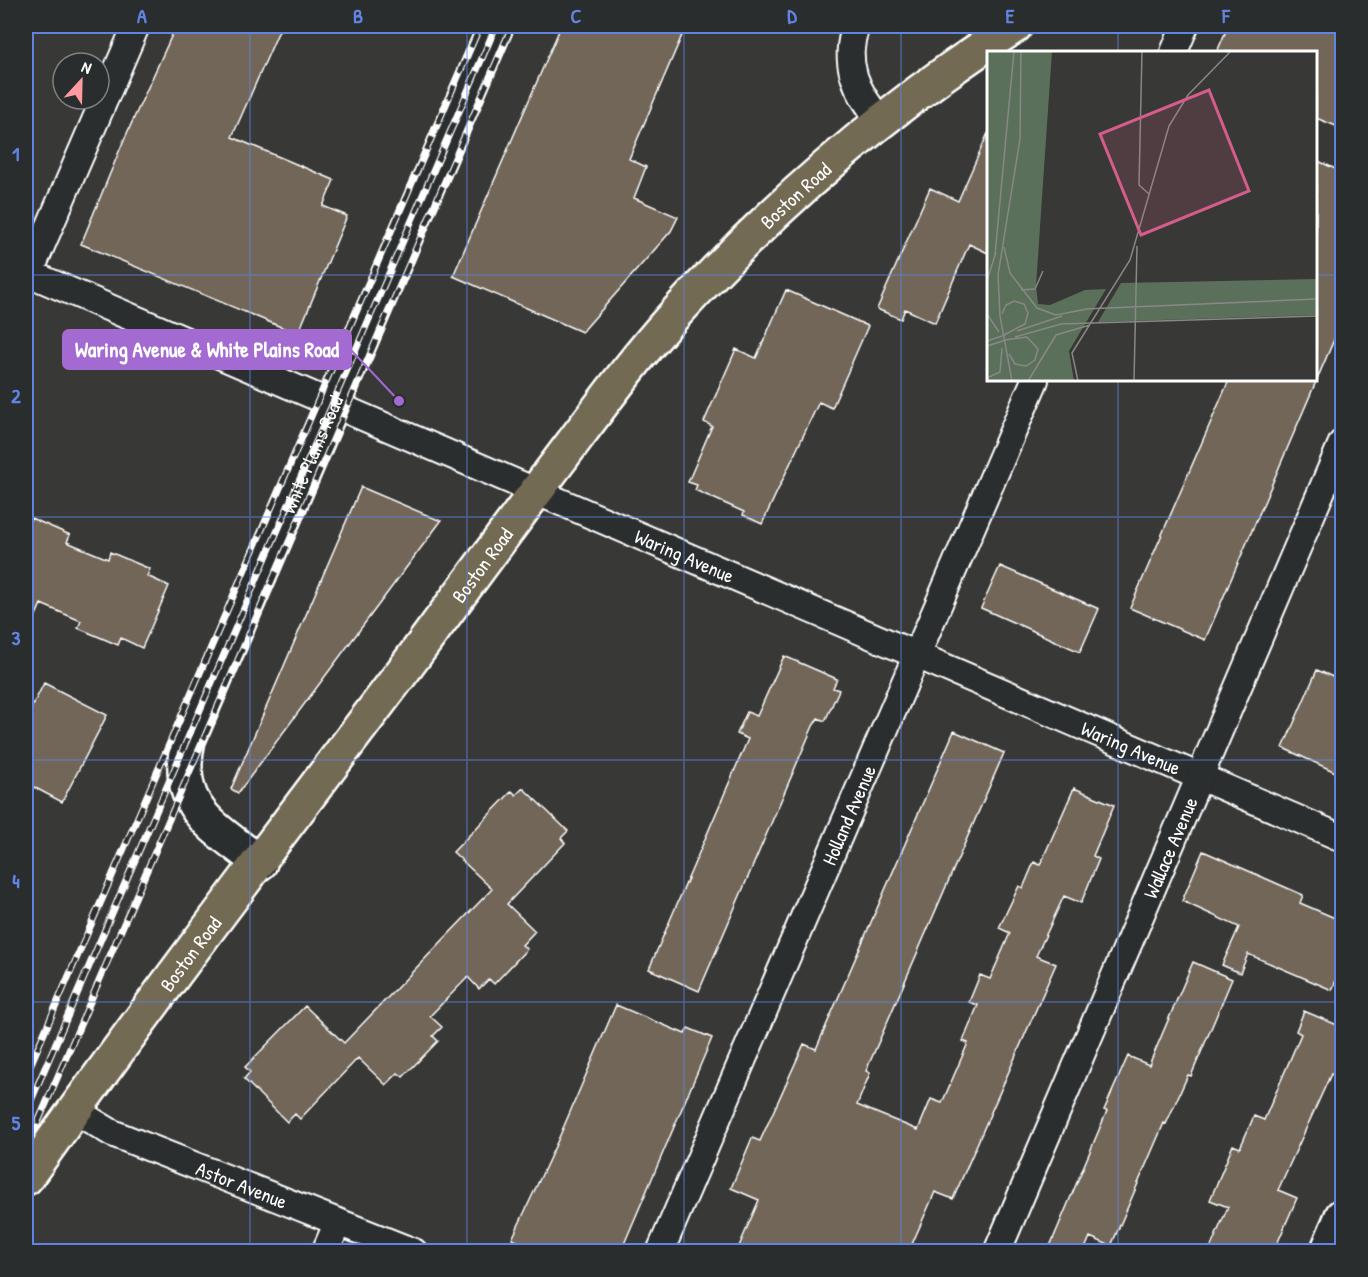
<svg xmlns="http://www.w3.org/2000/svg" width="1368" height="1277" viewBox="0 0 1368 1277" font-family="'Patrick Hand',sans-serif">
	<rect width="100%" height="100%" fill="#383836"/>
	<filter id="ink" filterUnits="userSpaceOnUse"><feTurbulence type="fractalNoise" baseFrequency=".0167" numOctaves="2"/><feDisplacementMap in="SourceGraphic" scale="12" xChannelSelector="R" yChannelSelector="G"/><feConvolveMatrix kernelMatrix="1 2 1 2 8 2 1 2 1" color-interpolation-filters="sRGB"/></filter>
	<g filter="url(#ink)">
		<path fill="#716658" stroke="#fff" stroke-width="1.5" d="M176 26H281L232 137 334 180 323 206 347 216 298 334 81 244 123 142Z
			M561 26H686L629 159 646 167 634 198 678 217 671 231 582 332 453 276Z
			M1228 26H1342V111L1336 126 1316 118V52H1217Z
			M988 133V253L969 244 935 323 905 309 901 319 877 309 930 188 958 201Z
			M1316 160 1342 172V321L1205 640 1130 608 1229 380H1316Z
			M786 290 868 326 832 408 819 402 762 524 743 515 744 512 695 490 697 485 688 482 712 426 704 422 736 349 756 358Z
			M361 487 441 521 238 793 231 789Z
			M31 518 70 535 67 542 108 559 110 552 150 569 147 576 169 586 142 648 121 638 118 645 78 628 81 621 41 604 26 638V529Z
			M1000 566 1099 609 1080 652 981 608Z
			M784 656 837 679 833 688 839 690 825 721 818 718 813 726 699 991 649 969 748 739 737 734 747 712 757 716Z
			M1317 670 1342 681V775L1283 748Z
			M44 683 107 715 62 802 26 783V719Z
			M954 731 1004 753 866 1071 870 1073 857 1105 918 1130 931 1099 942 1103 968 1043 963 1041 978 1005 969 1002 980 975 990 979 1010 933 999 928 1019 886 1023 888 1034 862 1040 865 1074 788 1114 805 1093 856 1099 859 1081 903 1064 896 1036 956 1056 964 953 1199 935 1192 909 1251H737L759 1200 731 1188 752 1138 760 1141 804 1044 816 1049Z
			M523 788 568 831 561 838 565 843 507 904 535 931 522 945 527 949 494 984 489 979 479 989 468 977 430 1016 442 1027 433 1036 438 1041 403 1077 398 1073 386 1085 358 1058 300 1119 295 1114 287 1122 244 1079 250 1072 245 1067 305 1006 344 1043 492 889 453 852 512 791 516 795Z
			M1203 851 1303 895 1300 903 1342 921V966L1332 990 1248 954 1240 973 1222 965 1239 927 1182 901Z
			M1193 962 1232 979 1191 1076 1188 1075 1166 1124 1164 1123 1111 1246 1090 1237 1084 1251H1048L1107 1111 1104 1110 1128 1056 1149 1065Z
			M616 1005 685 1034 688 1028 712 1038 621 1251H542L512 1239 558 1140Z
			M1304 1011 1342 1027V1078L1331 1074 1278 1190 1297 1198 1274 1251H1209L1228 1207 1210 1200 1233 1145 1240 1148 1254 1116 1264 1120 1301 1034 1296 1031Z"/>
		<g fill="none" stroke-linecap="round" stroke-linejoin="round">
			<g stroke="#fff" stroke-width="30">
				<g id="street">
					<path d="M856 26C842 63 857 93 881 121"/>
					<path d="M1174 52 1185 26"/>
					<path id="s1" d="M26 272 1342 838"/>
					<path d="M26 281 136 26"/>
					<path id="s2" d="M74 1110 112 1133 414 1252"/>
					<path d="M325 1252 338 1222"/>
					<path id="s3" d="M660 1252 1035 380"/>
					<path id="s4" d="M997 1252 1342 443"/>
				</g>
			</g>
			<g stroke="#fff" stroke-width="38">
				<g id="secondary">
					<path id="s5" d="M260 863C212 825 173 808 188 740L496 26"/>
					<path d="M1327 1252 1342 1216"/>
				</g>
			</g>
			<g stroke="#fff" stroke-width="38">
				<g id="primary">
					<path id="s6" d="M26 1178C149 1005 278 836 406 667 458 597 509 527 562 457 599 408 635 358 676 313 776 204 890 105 1015 26"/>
				</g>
			</g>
			<use href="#street" stroke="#2a2d2e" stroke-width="26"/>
			<use href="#secondary" stroke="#2a2d2e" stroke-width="33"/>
			<use href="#primary" stroke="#736b52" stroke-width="33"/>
			<g stroke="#fff" stroke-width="7">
				<path id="rail" d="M26 1075 480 26
					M26 1112 496 26
					M26 1150 512 26"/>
			</g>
			<use href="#rail" stroke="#2a2d2e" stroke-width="4.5" stroke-dasharray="14" stroke-linecap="butt"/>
		</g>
	</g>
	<path fill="none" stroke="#6183e4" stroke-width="1.5" stroke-opacity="0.55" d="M250 26V1252M467 26V1252M684 26V1252M901 26V1252M1118 26V52M26 275H988M1316 275H1342M1118 380V1252M26 517H1342M26 760H1342M26 1002H1342"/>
	<g text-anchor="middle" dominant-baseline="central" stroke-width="4.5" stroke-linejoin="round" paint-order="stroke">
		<g font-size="20" fill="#fff" stroke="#2a2d2e">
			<text stroke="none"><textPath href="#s6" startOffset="1250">Boston Road</textPath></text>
			<text stroke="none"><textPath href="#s5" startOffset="466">White Plains Road</textPath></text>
			<text stroke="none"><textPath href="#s1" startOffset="717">Waring Avenue</textPath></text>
			<text stroke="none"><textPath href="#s6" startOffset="764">Boston Road</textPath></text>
			<text stroke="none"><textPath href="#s1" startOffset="1203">Waring Avenue</textPath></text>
			<text stroke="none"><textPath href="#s3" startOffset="476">Holland Avenue</textPath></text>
			<text stroke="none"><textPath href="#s4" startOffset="440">Wallace Avenue</textPath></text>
			<text stroke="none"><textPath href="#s6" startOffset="278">Boston Road</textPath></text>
			<text stroke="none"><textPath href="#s2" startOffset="184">Astor Avenue</textPath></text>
		</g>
	</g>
	<g transform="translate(987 51)">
		<rect width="330" height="330" fill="#383836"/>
		<path d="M0 0H65L49 235 51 253 63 254 98 239 119 238 82 300 87 330H0ZM330 228V264L111 271 134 232Z" fill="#5b705b"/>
		<path fill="none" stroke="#888886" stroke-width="1.5" d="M155 0 152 134 162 143M17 196 23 222 50 257 69 264 100 258M8 204 27 0M0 230 9 201M34 239 48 238 56 220M98 258 330 248M0 263 12 281M15 263 19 254 27 250 37 253 41 262 38 273 15 285M30 280 75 265M28 286 74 273 330 265M17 289 40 286 51 298 48 309 39 315 28 313 22 303M0 290 18 284M0 295 19 289M0 327 13 321 15 297M25 330 13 265 11 224 33 88 34 0M41 330 69 284 103 274M91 330 85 302 143 209 182 75 201 44 244 0M147 330 150 195"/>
		<path fill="#d45d8c" fill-opacity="0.15" stroke="#d45d8c" stroke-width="3" d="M222 39 262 140 154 184 113 83Z"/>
		<rect width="330" height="330" fill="none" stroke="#fff" stroke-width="3"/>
	</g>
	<path fill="none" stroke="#a36bd2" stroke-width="2" d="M399 401L351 350"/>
	<circle fill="#a36bd2" stroke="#2a2d2e" stroke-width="2" cx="399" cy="401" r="6"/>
	<rect fill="#a36bd2" stroke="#a36bd2" stroke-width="2" x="63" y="330" width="288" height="39" rx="6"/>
	<g font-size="21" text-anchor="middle" font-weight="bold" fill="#fff">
		<text x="207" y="357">Waring Avenue &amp; White Plains Road</text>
	</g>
	<rect width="1368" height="1277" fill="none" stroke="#2a2d2e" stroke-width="66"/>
	<g transform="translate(81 81) rotate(22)"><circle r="28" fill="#2a2d2e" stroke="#7f8182" stroke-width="1.5"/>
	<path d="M0-4.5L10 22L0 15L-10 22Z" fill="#ff9aa2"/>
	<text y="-9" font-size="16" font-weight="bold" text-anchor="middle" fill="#ffffff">N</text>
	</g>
	<rect x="33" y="33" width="1302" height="1211" fill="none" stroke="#6183e4" stroke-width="2"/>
	<g font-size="20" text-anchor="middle" font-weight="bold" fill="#6183e4">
		<text x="142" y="23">A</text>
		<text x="358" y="23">B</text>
		<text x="576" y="23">C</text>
		<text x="792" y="23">D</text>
		<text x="1010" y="23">E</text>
		<text x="1226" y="23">F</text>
		<text x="16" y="161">1</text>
		<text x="16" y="403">2</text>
		<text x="16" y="645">3</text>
		<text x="16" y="888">4</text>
		<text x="16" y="1130">5</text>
	</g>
</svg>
